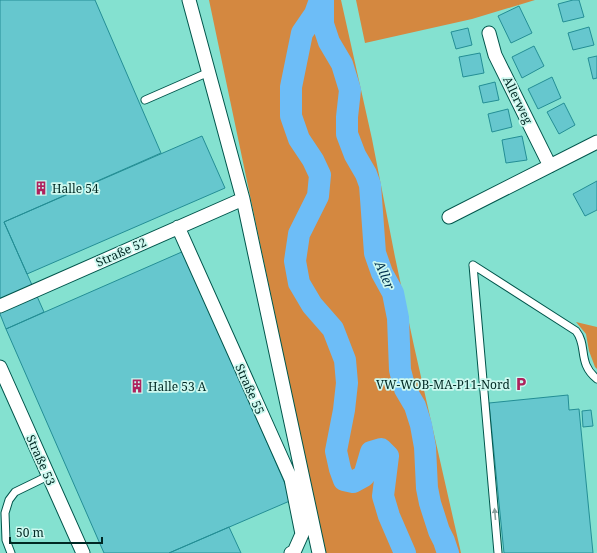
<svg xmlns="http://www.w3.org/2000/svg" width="597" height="553" viewBox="0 0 597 553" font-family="'Noto Serif',serif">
	<rect width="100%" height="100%" fill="#84e1d0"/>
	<path fill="#d48840" d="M209 0H341L372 139 395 257 414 346 461 553H325Z
		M356 0H535L472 19 365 43Z
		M576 322 597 327V369L595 367 589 351 586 334Z"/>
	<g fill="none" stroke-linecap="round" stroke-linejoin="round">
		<path stroke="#6dbdf7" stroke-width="22" d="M320 0 315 14 302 33 291 87V116L299 139 313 160 320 175 318 196 299 234 295 261 299 283 312 305 333 329 345 360 347 383 344 410 336 451 340 469 344 480 353 482 364 476 371 452 381 449 388 456 383 496 389 516 405 553
			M323 0V24L329 42 342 64 350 90 347 117V134L355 155 366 174 370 185 375 253 382 273 393 293 398 318 400 370 405 389 415 406 421 425 425 447 427 488 430 503 439 531 444 541 448 553"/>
	</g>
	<path fill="#66c7ce" stroke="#248e95" d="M0 0H95L161 153 4 222 44 312 6 329 0 314Z
		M573 0H579L584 17 563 22 558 4Z
		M519 6 532 33 511 43 498 16Z
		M589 27 594 45 573 50 568 33Z
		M468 28 472 45 456 49 451 32Z
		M534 46 544 66 522 78 512 57Z
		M480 53 484 73 463 77 459 57Z
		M597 56V78L593 79 588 58Z
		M552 77 561 98 538 109 528 89Z
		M495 82 499 100 483 103 479 86Z
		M564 103 575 125 559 134 547 112Z
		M508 109 512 127 492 132 488 114Z
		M202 136 225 188 27 274 4 222Z
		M522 136 527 160 506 163 502 140Z
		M597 181V210L585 216 573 194Z
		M184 251 292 500 169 553H104L6 329Z
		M568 395 569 410 579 409 593 553H504L489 403Z
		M591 410 593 426 583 427 582 411Z
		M229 527 241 553H169Z"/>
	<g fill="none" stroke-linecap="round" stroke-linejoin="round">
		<g stroke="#00564c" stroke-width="9">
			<path id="service" d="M145 100 209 72
				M473 265 498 553
				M473 265 576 331C588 346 577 363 597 379
				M11 553 6 540 5 513 9 500 15 492 48 476"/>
		</g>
		<g stroke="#00564c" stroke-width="15">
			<path id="minor" d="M189 0 243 199 319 553
				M489 33 495 55 550 166
				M449 217 597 142
				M178 227 291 479 302 534 294 552 291 553
				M0 306 243 199
				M0 367 83 553"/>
		</g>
		<use href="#service" stroke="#fff" stroke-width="7"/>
		<use href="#minor" stroke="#fff" stroke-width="13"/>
	</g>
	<defs><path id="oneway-solid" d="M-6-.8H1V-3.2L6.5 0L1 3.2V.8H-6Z"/></defs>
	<use fill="#8c9e9c" href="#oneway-solid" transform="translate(495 514) rotate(-95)"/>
	<defs>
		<g id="building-bare" transform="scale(1.08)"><path d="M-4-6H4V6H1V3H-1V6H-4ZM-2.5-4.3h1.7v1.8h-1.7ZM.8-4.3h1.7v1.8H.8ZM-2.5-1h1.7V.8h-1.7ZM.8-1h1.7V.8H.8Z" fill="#ae215d" stroke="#cdf8ef" stroke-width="2.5" paint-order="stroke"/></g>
		<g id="parking-bare" transform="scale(1.08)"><path d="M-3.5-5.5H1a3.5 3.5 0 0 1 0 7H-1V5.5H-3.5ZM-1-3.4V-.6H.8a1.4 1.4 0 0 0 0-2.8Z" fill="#ae215d" stroke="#cdf8ef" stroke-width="2.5" paint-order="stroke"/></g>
	</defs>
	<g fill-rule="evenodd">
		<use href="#building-bare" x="41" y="188"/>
		<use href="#parking-bare" x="521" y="384"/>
		<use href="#building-bare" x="137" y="386"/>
	</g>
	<g text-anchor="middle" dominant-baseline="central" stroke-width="3.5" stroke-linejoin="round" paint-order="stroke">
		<g font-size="12" fill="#002823" stroke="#cdf8ef">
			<text transform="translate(518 100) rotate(64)">Allerweg</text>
			<text transform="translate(121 252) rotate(-24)">Straße 52</text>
			<text transform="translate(250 389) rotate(66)">Straße 55</text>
			<text transform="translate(41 460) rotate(66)">Straße 53</text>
		</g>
		<g font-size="12" fill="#002823" stroke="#cdf8ef" text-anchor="start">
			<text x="52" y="188">Halle 54</text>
			<text x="510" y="384" text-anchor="end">VW-WOB-MA-P11-Nord</text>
			<text x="148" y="386">Halle 53 A</text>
		</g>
		<g font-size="13" font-style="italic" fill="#01314d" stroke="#cdf8ef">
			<text transform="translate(385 275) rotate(66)">Aller</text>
		</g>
	</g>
	<path d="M10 537v6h92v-6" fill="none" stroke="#002823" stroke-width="2"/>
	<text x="16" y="537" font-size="12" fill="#002823" stroke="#cdf8ef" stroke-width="3" paint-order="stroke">50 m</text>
</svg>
